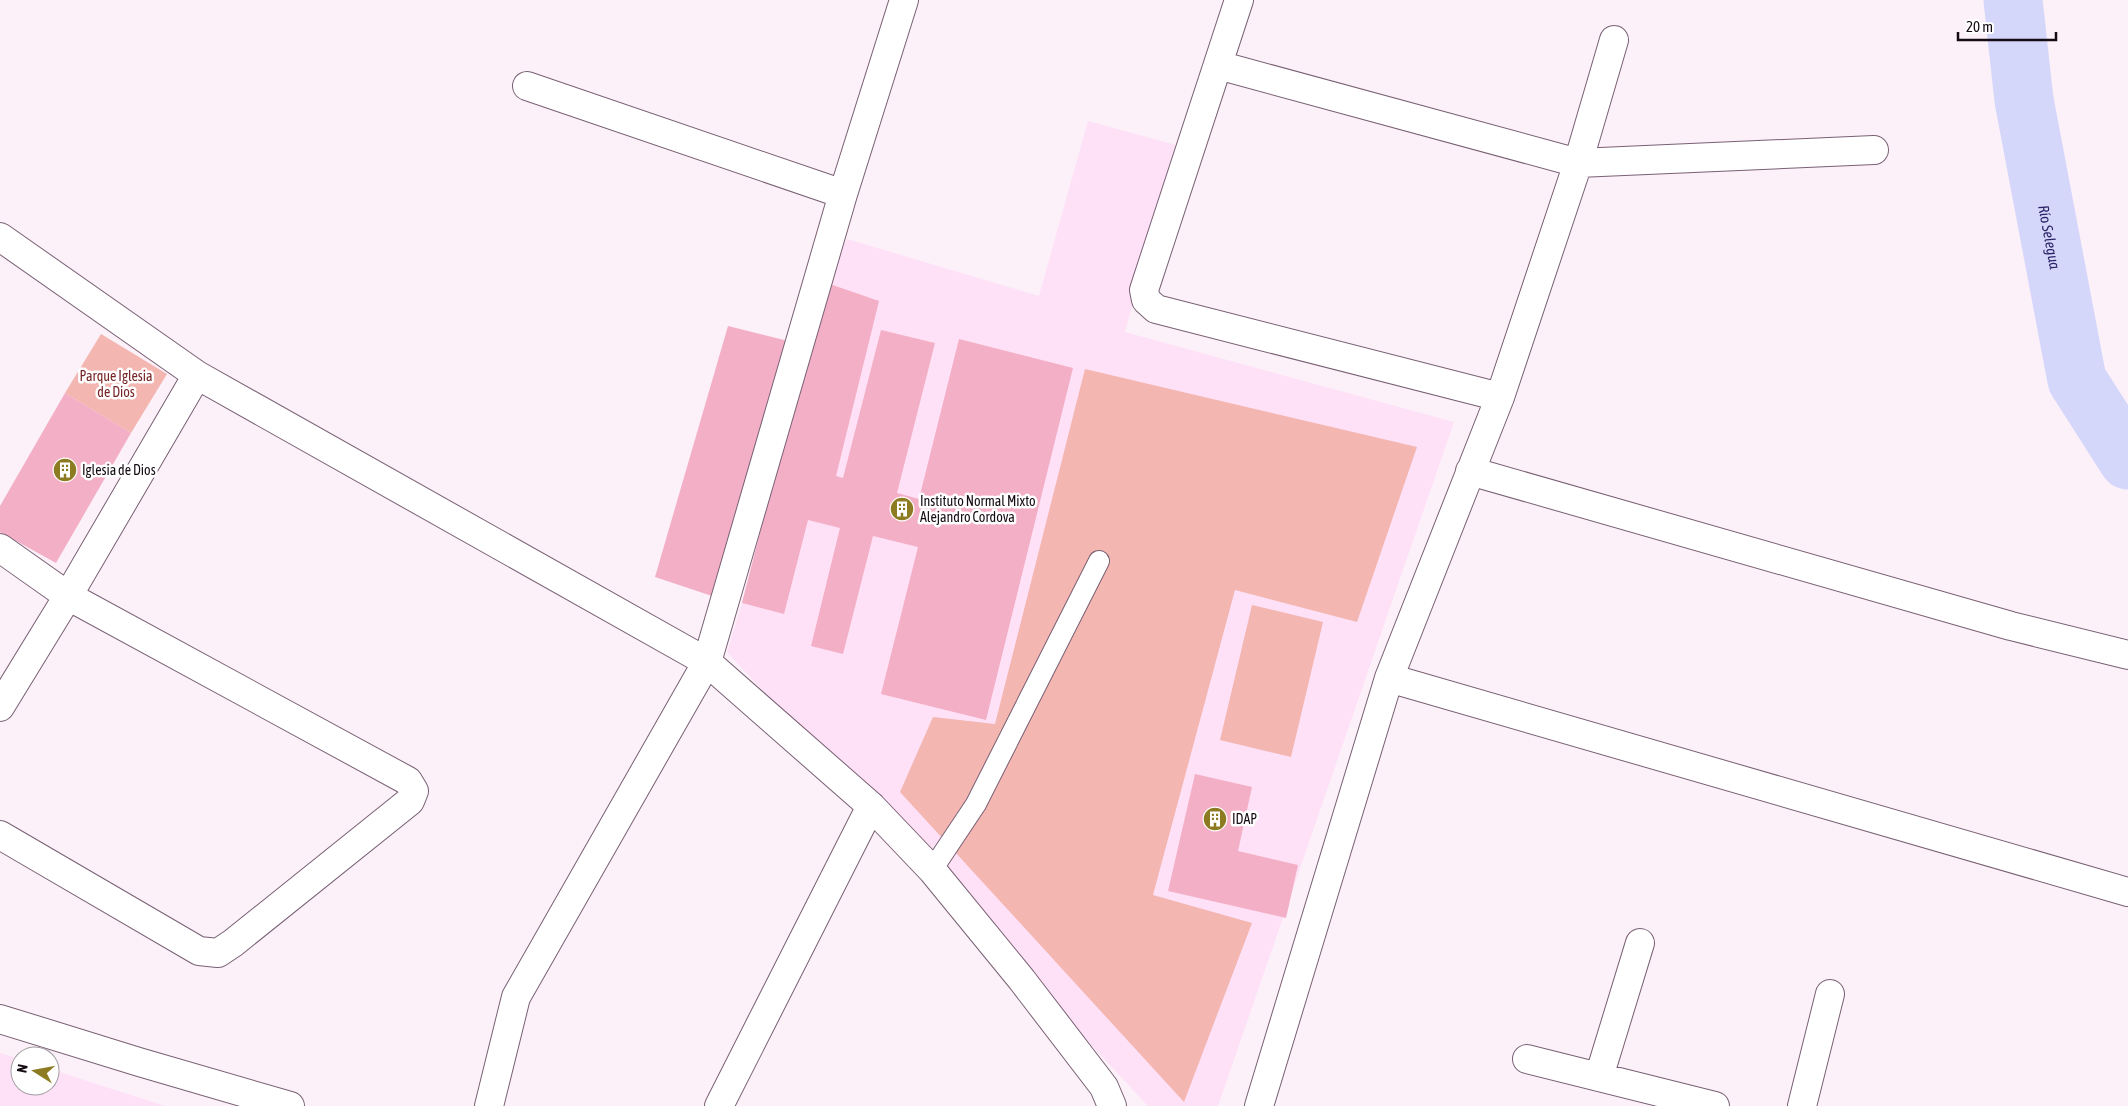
<svg xmlns="http://www.w3.org/2000/svg" width="2128" height="1106" viewBox="0 0 2128 1106" font-family="'Asap Condensed',sans-serif">
	<rect width="100%" height="100%" fill="#fcf0f9"/>
	<path fill="#fee1f7" d="M1088 121 1176 145 1125 332 1454 422 1218 1106H1148L727 652 742 603 824 282 847 239 1039 296Z
		M0 1053 20 1059V1086H50V1069L165 1106H0Z"/>
	<path fill="#f3b6b1" d="M101 334 167 374 131 433 65 393Z
		M1085 369 1417 447 1357 622 1235 590 1153 895 1252 923 1184 1102 900 792 933 717 995 724Z
		M1252 605 1323 622 1291 757 1220 740Z"/>
	<g fill="none" stroke-linecap="round" stroke-linejoin="round">
		<path stroke="#d4d6fa" stroke-width="59" id="s1" d="M2013 0 2024 100 2077 380 2128 460"/>
	</g>
	<path fill="#f3afc5" d="M824 282 879 301 836 476 843 478 881 330 935 343 897 493 919 499 959 339 1073 368 986 720 881 694 918 547 873 536 843 654 811 646 840 528 808 520 784 614 742 603Z
		M728 326 788 341 715 597 655 577Z
		M65 393 131 433 56 563 0 532V506Z
		M1195 774 1252 787 1238 851 1298 865 1286 918 1168 891Z"/>
	<g fill="none" stroke-linecap="round" stroke-linejoin="round">
		<g stroke="#796074" stroke-width="22">
			<path id="lane" d="M932 870 976 804 1099 561"/>
		</g>
		<g stroke="#796074" stroke-width="30">
			<path id="street" d="M1239 0 1144 290 1146 300 1156 309 1500 397
				M1218 65 1578 163 1874 150
				M527 86 843 194
				M0 237 197 375 707 662 871 806 932 870 1022 980 1104 1087 1112 1106
				M1470 471 2011 626 2128 655
				M0 548 68 596 408 781 414 791 410 801 233 943 218 953 199 951 0 835
				M1389 678 2128 892
				M0 707 68 596 197 375
				M0 1019 139 1062 290 1106
				M1527 1059 1715 1106
				M1599 1077 1640 943
				M489 1106 516 997 707 662 843 194 904 0
				M719 1106 871 806
				M1259 1106 1389 678 1500 397 1578 163 1614 40
				M1802 1106 1830 994"/>
		</g>
		<use href="#lane" stroke="#fff" stroke-width="20"/>
		<use href="#street" stroke="#fff" stroke-width="28"/>
	</g>
	<defs>
		<g id="building-disc" transform="scale(1.25)"><circle r="9.5" fill="#8c7b21" stroke="#fff"/><path d="M-4-6H4V6H1V3H-1V6H-4ZM-2.5-4.3h1.7v1.8h-1.7ZM.8-4.3h1.7v1.8H.8ZM-2.5-1h1.7V.8h-1.7ZM.8-1h1.7V.8H.8Z" fill="#fff"/></g>
	</defs>
	<g fill-rule="evenodd">
		<use href="#building-disc" x="65" y="470"/>
		<use href="#building-disc" x="902" y="509"/>
		<use href="#building-disc" x="1215" y="819"/>
	</g>
	<g text-anchor="middle" dominant-baseline="central" stroke-width="5" stroke-linejoin="round" paint-order="stroke">
		<g font-size="14" fill="#772627" stroke="#fff">
			<text x="116" y="376">Parque Iglesia<tspan x="116" dy="16">de Dios</tspan></text>
		</g>
		<g font-size="14" fill="#150c13" stroke="#fff" text-anchor="start">
			<text x="82" y="470">Iglesia de Dios</text>
			<text x="920" y="501">Instituto Normal Mixto<tspan x="920" dy="16">Alejandro Cordova</tspan></text>
			<text x="1232" y="819">IDAP</text>
		</g>
		<g font-size="15" font-style="italic" fill="#2c2367" stroke="#fff">
			<text stroke="none"><textPath href="#s1" startOffset="240">Río Selegua</textPath></text>
		</g>
	</g>
	<g transform="translate(35 1071) rotate(281)"><circle r="24" fill="#ffffff" stroke="#a19ea1"/>
	<path d="M0-4L9 19L0 12L-9 19Z" fill="#8c7b21"/>
	<text y="-8" font-size="14" font-weight="bold" text-anchor="middle" fill="#150c13">N</text>
	</g>
	<path d="M1958 32v8h98v-8" fill="none" stroke="#150c13" stroke-width="2.5"/>
	<text x="1966" y="32" font-size="15" fill="#150c13" stroke="#ffffff" stroke-width="4" paint-order="stroke">20 m</text>
</svg>
